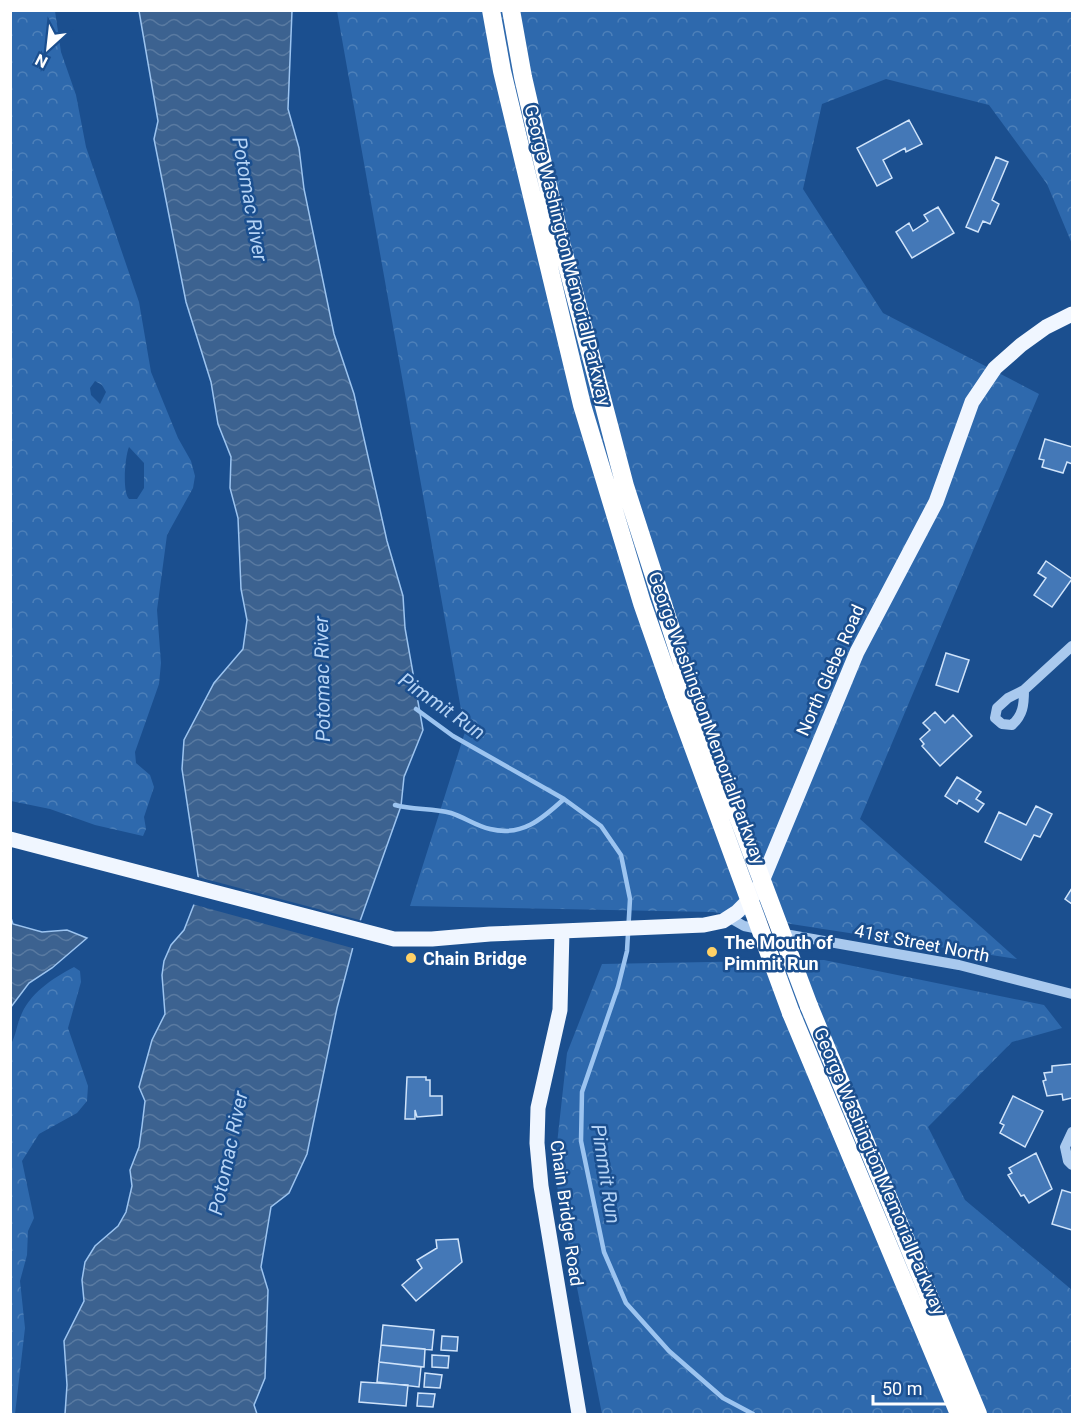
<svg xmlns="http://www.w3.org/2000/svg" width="1083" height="1425" viewBox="0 0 1083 1425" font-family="Roboto,sans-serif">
	<defs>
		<pattern id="forest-crowns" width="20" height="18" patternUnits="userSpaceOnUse" patternTransform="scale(1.5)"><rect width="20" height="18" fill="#2e69ad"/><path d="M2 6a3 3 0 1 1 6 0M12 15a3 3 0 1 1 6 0" fill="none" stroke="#4d80b9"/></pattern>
		<pattern id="water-waves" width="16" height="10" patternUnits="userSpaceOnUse" patternTransform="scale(1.5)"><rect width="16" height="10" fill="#3c6290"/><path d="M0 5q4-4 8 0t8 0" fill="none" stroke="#597aa1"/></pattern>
	</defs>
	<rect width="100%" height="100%" fill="#1b4f8f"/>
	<path fill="url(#forest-crowns)" fill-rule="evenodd" d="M10 11H55L61 52 76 95 86 147 139 302 151 372 178 438 191 461 195 476 193 488 167 535 157 610 161 663 159 684 135 752 136 763 150 775 154 787 144 817 146 829 143 836 95 825 50 809 11 801ZM95 381 102 385 106 392 100 404 91 395 90 388ZM129 447 144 463V488L137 499H129C122 492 125 456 129 447Z
		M337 11H1072V244L1047 184 989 105 886 79 822 104 803 189 883 313 1039 394 860 819 1017 959 713 912 410 906 465 732Z
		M824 960 1044 1005 1062 1028 1012 1042 928 1127 965 1200 1072 1290V1414H602L554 1171 567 1053 602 964Z
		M74 967 80 971 81 982 68 1028 88 1086 87 1101 77 1113 39 1134 22 1161 34 1218 28 1231 27 1255 20 1281 25 1328 15 1414H11V1044C16 1035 16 1028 20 1018 29 993 52 979 74 967Z"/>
	<path fill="url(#water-waves)" stroke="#9cc4f0" stroke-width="1.5" d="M139 11H292L288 109 299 148 304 189 334 334 354 394 387 541 403 596 405 628 423 730 404 777 401 806 359 924 337 1008 307 1154 289 1193 271 1207 261 1267 268 1290 265 1378 254 1405 257 1414H65L67 1385 64 1341 84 1301 82 1280 85 1262 95 1246 118 1226 126 1212 132 1186 130 1170 139 1147 142 1126 145 1101 139 1087 152 1040 165 1014 162 975 164 961 171 945 184 930 200 889 182 769 184 740 214 683 243 649 247 620 241 589 238 518 230 488 231 457 218 424 211 382 186 302 154 139 158 121Z
		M11 918 13 924 42 932 67 930 87 938 52 968 29 983 11 1007Z"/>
	<path fill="#1b4f8f" d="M194 876 363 921 356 949 192 904 197 889Z"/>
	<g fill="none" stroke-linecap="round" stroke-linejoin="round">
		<path stroke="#9cc4f0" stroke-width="4.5" d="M416 709 453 736 564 799 601 826 621 855 630 899 627 951 618 987 582 1092 581 1141 604 1252 626 1303 669 1351 723 1398 753 1414
			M395 805C413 810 432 808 451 813 464 817 476 826 490 829 522 837 542 819 564 799"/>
	</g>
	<path fill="#4478b7" stroke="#cfe3fa" stroke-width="1.5" d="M909 120 922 144 906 152 905 148 883 160 892 178 877 186 857 148Z
		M996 157 1008 162 992 200 999 204 990 224 983 221 978 232 966 227Z
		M938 207 954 233 912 258 896 232 909 223 913 231 928 221 924 215Z
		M1045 439 1072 447V464L1067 462 1063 473 1042 467 1044 460 1039 459Z
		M1046 561 1072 579 1052 607 1034 595 1046 578 1038 573Z
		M946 653 969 660 958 692 936 685Z
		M935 712 945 723 953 715 972 736 940 766 922 746 924 744 920 739 930 730 923 723Z
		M957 777 981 792 976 799 984 804 978 812 959 800 957 804 945 796Z
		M1036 806 1052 814 1040 837 1034 835 1021 860 985 842 999 812 1026 825Z
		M1072 888V904L1065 899Z
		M1072 1064V1098L1063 1100 1062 1094 1047 1096 1043 1081 1046 1080 1044 1073 1052 1072V1066Z
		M407 1077H426V1080H430V1096H442V1115L417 1117 415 1110V1119H405Z
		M1013 1096 1043 1111 1025 1147 1000 1133 1004 1125 1000 1123Z
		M1036 1153 1052 1189 1029 1203 1024 1195 1021 1196 1008 1175 1012 1173 1009 1168Z
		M1062 1190 1072 1193V1230L1052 1224Z
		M458 1239 462 1262 416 1301 402 1285 422 1268 417 1260 437 1248 436 1240Z
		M383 1325 434 1330 432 1350 381 1345Z
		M442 1336 458 1337 457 1351 441 1350Z
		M381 1345 425 1349 424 1367 379 1362Z
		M432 1355 449 1356 448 1368 432 1367Z
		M379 1362 421 1367 419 1387 377 1382Z
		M425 1373 442 1375 440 1388 424 1387Z
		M361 1382 408 1385 406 1406 359 1402Z
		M418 1393 435 1394 433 1407 417 1406Z"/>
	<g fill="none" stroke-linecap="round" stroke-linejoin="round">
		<path stroke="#a9c9ee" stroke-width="10" d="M1024 690C1024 705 1023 715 1012 725L1002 724 995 718 997 708 1008 698 1024 690 1072 646
			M730 918 744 926 764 930
			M779 933 959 965 1072 994
			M1072 1132 1065 1147 1068 1161 1072 1165"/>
		<path stroke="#f0f6ff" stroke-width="15" d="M10 839 394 939H432L490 934 704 925 723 921 737 912 754 895 763 879 857 652 936 502 972 402 995 368 1021 345 1046 327 1072 314
			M562 931 560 1010 538 1108 537 1143 541 1186 579 1414"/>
		<path stroke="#fff" stroke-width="18" d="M491 10 502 71 582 405 642 603 674 695
			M511 10 523 77 561 242 625 486 692 694
			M809 1006 978 1414
			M791 1013 959 1414"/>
		<path stroke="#fff" stroke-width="18" d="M692 694 809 1006
			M674 695 791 1013"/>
	</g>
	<g fill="#ffd166" stroke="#1b4f8f" stroke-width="2">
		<circle cx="712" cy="952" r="6"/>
		<circle cx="411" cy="958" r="6"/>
	</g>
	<g text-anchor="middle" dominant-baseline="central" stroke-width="5" stroke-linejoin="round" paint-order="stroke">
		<g font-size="18" fill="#fff" stroke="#1b4f8f">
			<text transform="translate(568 255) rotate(76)">George Washington Memorial Parkway</text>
			<text transform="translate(830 670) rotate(-66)">North Glebe Road</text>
			<text transform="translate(707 718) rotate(70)">George Washington Memorial Parkway</text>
			<text transform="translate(922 943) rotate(11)">41st Street North</text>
			<text transform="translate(880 1171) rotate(67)">George Washington Memorial Parkway</text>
			<text transform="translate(567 1213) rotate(82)">Chain Bridge Road</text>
		</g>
		<g font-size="18" font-weight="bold" fill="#fff" stroke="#1b4f8f" text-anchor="start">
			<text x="724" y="942">The Mouth of<tspan x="724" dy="21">Pimmit Run</tspan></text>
			<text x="423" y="958">Chain Bridge</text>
		</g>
		<g font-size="20" font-style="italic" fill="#b5d3f5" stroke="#1b4f8f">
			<text transform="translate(250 199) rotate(80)">Potomac River</text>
			<text transform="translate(322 679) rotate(-91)">Potomac River</text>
			<text transform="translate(442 706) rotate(35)">Pimmit Run</text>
			<text transform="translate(228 1153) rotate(-78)">Potomac River</text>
			<text transform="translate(606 1174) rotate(81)">Pimmit Run</text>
		</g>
	</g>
	<rect width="1083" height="1425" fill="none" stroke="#ffffff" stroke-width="24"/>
	<g transform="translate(48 48) rotate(207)" stroke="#1b4f8f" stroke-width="4.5" paint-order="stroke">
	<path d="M0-4.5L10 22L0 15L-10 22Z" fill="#ffffff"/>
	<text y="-9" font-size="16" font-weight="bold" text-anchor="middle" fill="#ffffff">N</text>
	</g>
	<path d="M873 1395v9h105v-9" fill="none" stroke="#ffffff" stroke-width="3"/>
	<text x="882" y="1395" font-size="18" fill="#ffffff" stroke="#1b4f8f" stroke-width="4.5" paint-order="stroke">50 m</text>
</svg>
